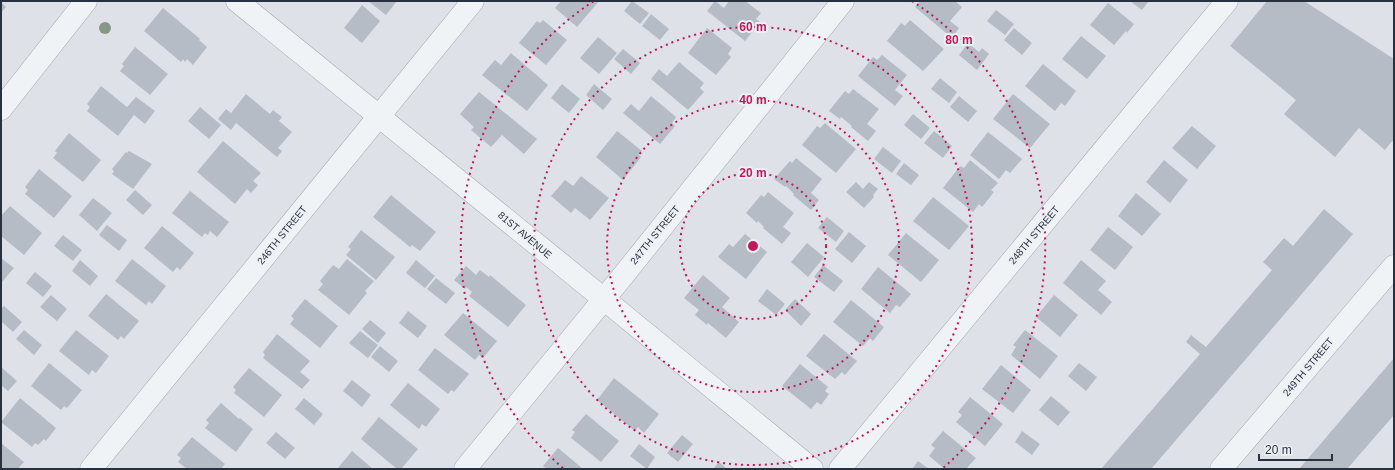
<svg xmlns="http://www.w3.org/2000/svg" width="1395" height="470" viewBox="0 0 1395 470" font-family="Arial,sans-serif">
	<rect width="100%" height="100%" fill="#dee2e8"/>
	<path fill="#b5bcc5" d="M368 1H397L386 15Z
		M561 1H599L577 27 555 8Z
		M632 1 649 13 640 24 624 11Z
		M715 1 724 8 729 1H745L761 13 756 19 760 22 745 41 707 11Z
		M920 1H955L962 7 950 21 959 28 952 38 915 7Z
		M1130 1H1149L1142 10Z
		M1267 1H1304L1394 59V142L1392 141 1385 150 1359 128 1335 157 1284 114 1296 100 1230 46Z
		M1 2 6 7 1 13Z
		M1108 3 1134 24 1127 33 1126 31 1114 45 1090 25Z
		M362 5 380 21 362 43 344 28Z
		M163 8 200 39 199 40 207 47 193 65 187 59 185 62 183 59 181 62 144 31Z
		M996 10 1014 24 1005 35 987 21Z
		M651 14 669 29 660 40 642 26Z
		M543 20 567 40 546 65 519 43 537 21 540 23Z
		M910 20 944 49 923 71 887 41 901 23 905 26Z
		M707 28 732 48 728 54 731 57 716 75 688 53Z
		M1014 28 1032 43 1022 55 1004 40Z
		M1081 36 1106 56 1087 79 1062 59Z
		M598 37 617 53 599 74 580 58Z
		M968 43 979 52 982 48 989 54 977 70 959 55Z
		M135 47 168 74 150 95 120 71 124 66 122 64Z
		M623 49 640 63 631 74 614 59Z
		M511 53 548 85 527 111 482 75 495 60 501 65Z
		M882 55 907 75 895 90 903 96 895 106 858 76 873 57 877 60Z
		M679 62 704 83 700 88 704 92 688 110 651 79 659 69 667 76Z
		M1043 64 1076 91 1065 106 1061 103 1055 111 1025 86Z
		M940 78 957 92 949 103 931 89Z
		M562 84 580 99 569 113 551 98Z
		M594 84 612 99 603 110 586 95Z
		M101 86 127 107 136 97 155 111 145 124 134 115 118 136 87 111 90 107 87 104Z
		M853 89 879 109 867 124 876 131 868 141 851 127 852 126 841 117 840 119 829 111 845 91 849 94Z
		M479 92 537 139 524 154 502 135 491 147 471 130 474 127 460 114Z
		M246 94 270 114 273 110 282 117 279 121 292 132 278 148 282 151 277 157 236 123 231 130 218 119 226 109 231 113Z
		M1013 94 1050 124 1030 148 993 119Z
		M651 96 676 117 672 123 675 126 660 144 623 113 631 104 639 111Z
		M959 96 977 111 968 122 950 107Z
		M200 107 221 125 209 139 188 121Z
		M913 114 930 128 921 139 904 125Z
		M825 123 856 149 836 173 802 145 817 126 820 128Z
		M1192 126 1216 146 1197 169 1172 148Z
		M617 131 642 151 639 155 641 157 623 180 596 157Z
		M934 131 952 146 943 158 924 143Z
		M988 132 1022 159 1010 173 1006 170 999 179 970 155Z
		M69 133 101 160 83 182 53 158 57 153 55 151Z
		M223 141 261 173 253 181 258 185 251 193 247 189 235 204 197 172Z
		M883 147 901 161 892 173 874 159Z
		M129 151 152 164 133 189 112 174 114 171 112 169 126 152 127 153Z
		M796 158 822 179 811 193 819 200 811 210 793 195 794 194 786 186 785 187 774 179 790 161 792 163Z
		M970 160 998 183 991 190 994 192 982 207 979 204 973 212 943 188 960 166 964 168Z
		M1164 160 1188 180 1170 203 1146 182Z
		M904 163 919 175 911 185 896 174Z
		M39 169 72 196 54 218 25 194 28 190 25 187Z
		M581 176 609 198 590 220 575 208 571 213 551 196 565 180 573 186Z
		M856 182 863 189 869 182 878 189 873 195 874 197 864 208 846 192Z
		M135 190 152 205 143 215 126 200Z
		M190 191 229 222 217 237 210 231 208 235 205 233 202 237 172 213Z
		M768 192 794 213 783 227 791 233 782 244 763 228 764 227 758 221 757 223 746 213 761 195 764 197Z
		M1136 193 1161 214 1142 236 1118 216Z
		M391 195 436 232 420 251 412 245 410 247 373 217Z
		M933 197 969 226 949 250 913 221Z
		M93 198 112 213 97 231 79 215Z
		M10 206 42 233 24 255 1 236V216Z
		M1324 209 1353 234 1301 295 1151 469H1101L1200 354 1186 342 1191 335 1206 347 1272 270 1263 262 1284 238 1293 246Z
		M827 217 844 231 836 242 818 228Z
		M107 225 127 240 119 251 99 235Z
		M162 226 194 253 180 270 177 267 173 272 144 248Z
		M1108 227 1133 247 1115 270 1090 250Z
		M361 230 395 257 376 280 346 255 351 249 348 247Z
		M849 232 866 246 852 263 835 249Z
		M906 233 939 260 921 282 888 255Z
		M745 234 767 252 746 279 718 257 729 244 733 247Z
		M63 235 82 250 73 261 54 246Z
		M807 243 824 257 808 277 791 262Z
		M1 258 14 268 1 283Z
		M132 259 166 286 152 304 149 301 146 305 115 281Z
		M347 259 374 281 365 291 367 293 349 315 318 290 323 284 320 281 333 265 339 269Z
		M80 260 98 276 90 286 72 271Z
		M416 260 435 276 425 288 406 273Z
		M1081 260 1106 281 1098 290 1112 302 1101 315 1063 283Z
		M823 265 843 281 834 292 814 277Z
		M466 266 476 275 480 270 489 277 490 275 526 305 508 327 469 296 472 292 466 287 465 289 454 280Z
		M878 267 911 294 900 307 896 305 890 313 861 289Z
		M35 272 52 286 43 297 26 283Z
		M703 275 730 298 722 307 739 322 726 338 708 323 707 325 695 315 699 310 684 298Z
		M436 278 455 293 446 304 427 289Z
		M767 289 785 304 776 315 758 301Z
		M106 294 139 321 124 339 121 336 118 340 88 316Z
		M51 295 67 309 57 321 40 307Z
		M1054 295 1078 315 1060 337 1036 317Z
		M305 299 338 326 320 348 290 324 294 319 291 316Z
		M795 299 811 314 801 326 785 310Z
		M851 300 884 327 873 341 870 338 863 346 833 322Z
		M4 306 22 322 13 332 1 321V309Z
		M408 311 427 326 418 338 399 323Z
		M463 313 497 341 483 358 479 355 475 360 444 335Z
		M370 320 386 333 378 343 362 329Z
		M24 330 42 345 34 355 16 339Z
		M76 330 109 356 96 373 92 370 89 375 59 351Z
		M1025 330 1058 356 1040 379 1011 355 1016 347 1013 345Z
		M360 331 378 345 368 358 349 343Z
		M277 334 310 361 300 372 310 380 302 389 263 358 265 355 263 352Z
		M824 334 857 361 845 375 842 372 835 379 806 356Z
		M380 346 398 361 389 372 371 357Z
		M435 348 469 374 454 392 451 390 448 394 418 370Z
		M1394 358V415L1347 469H1299Z
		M49 363 82 390 67 408 64 406 61 410 31 386Z
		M1079 363 1097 377 1086 391 1068 376Z
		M800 364 828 387 825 391 829 394 821 405 817 402 811 409 782 386Z
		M1001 365 1031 390 1013 413 982 389Z
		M1 367 17 381 8 391 1 385Z
		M249 368 282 395 264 417 234 393 236 390 233 387Z
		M614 378 659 414 644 433 638 427 635 431 597 400Z
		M352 380 371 395 362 407 343 391Z
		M408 383 440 409 426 427 422 424 419 429 390 405Z
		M1051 396 1070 412 1058 426 1039 410Z
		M970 397 1003 424 985 446 956 422 962 415 958 412Z
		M20 398 56 428 46 441 44 439 38 445 35 443 32 447 1 422Z
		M304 398 323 414 314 425 295 409Z
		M221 403 239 419 240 418 253 429 236 452 205 428 209 423 206 420Z
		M586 414 619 441 601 462 571 438 575 432 572 430Z
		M379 417 418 449 401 469H397L361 439Z
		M943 431 976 458 966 469H945L929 456 935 448 931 445Z
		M1022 431 1040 444 1032 455 1015 442Z
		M276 432 295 448 285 459 266 443Z
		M682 435 693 444 678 462 667 453Z
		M192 437 225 464 221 469H187L178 462 181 458 177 455Z
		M1 443 24 462 18 469H1Z
		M639 444 655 457 647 469 630 456Z
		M558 448 583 469H547L543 466Z
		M352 451 373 469H337Z
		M918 461 929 469H912Z
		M719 462 727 469H713Z"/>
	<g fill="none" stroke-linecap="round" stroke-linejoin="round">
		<g stroke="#a3a9b2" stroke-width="23">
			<path id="minor" d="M237 1C430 156 620 313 812 469
				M1 109 86 1
				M91 469 473 1
				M465 469 622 277 843 1
				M840 469 1227 1
				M1221 469 1394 266"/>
		</g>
		<use href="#minor" stroke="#f0f3f6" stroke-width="22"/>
	</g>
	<circle fill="#869885" cx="105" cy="28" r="6"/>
	<g fill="none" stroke="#c2185b" stroke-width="2" stroke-dasharray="2 4">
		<circle cx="753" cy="246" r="73"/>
		<circle cx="753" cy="246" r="146"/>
		<circle cx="753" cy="246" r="219"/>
		<path d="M563 468A292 292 0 0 1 594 1M912 1A292 292 0 0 1 943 468"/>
	</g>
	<g text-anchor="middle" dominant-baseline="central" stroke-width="4" stroke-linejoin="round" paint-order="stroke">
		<g font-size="10" fill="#27313f" stroke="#edf1f5">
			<text transform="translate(282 235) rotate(-51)">246TH STREET</text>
			<text transform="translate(525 235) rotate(40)">81ST AVENUE</text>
			<text transform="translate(655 235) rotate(-51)">247TH STREET</text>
			<text transform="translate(1034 235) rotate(-50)">248TH STREET</text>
			<text transform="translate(1308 367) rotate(-50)">249TH STREET</text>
		</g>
	</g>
	<circle cx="753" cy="246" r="6" fill="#c2185b" stroke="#edf1f5" stroke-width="2"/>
	<g font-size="12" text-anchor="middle" font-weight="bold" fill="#c2185b" stroke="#edf1f5" stroke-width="4" stroke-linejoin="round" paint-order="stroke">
		<text x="753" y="31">60 m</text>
		<text x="959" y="44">80 m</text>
		<text x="753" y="104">40 m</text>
		<text x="753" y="177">20 m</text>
	</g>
	<rect width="1395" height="470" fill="none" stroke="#27313f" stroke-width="4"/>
	<path d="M1259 454v6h73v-6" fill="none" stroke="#27313f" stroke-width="2"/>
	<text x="1265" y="454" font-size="12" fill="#27313f" stroke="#edf1f5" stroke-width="3" paint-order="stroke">20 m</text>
</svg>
